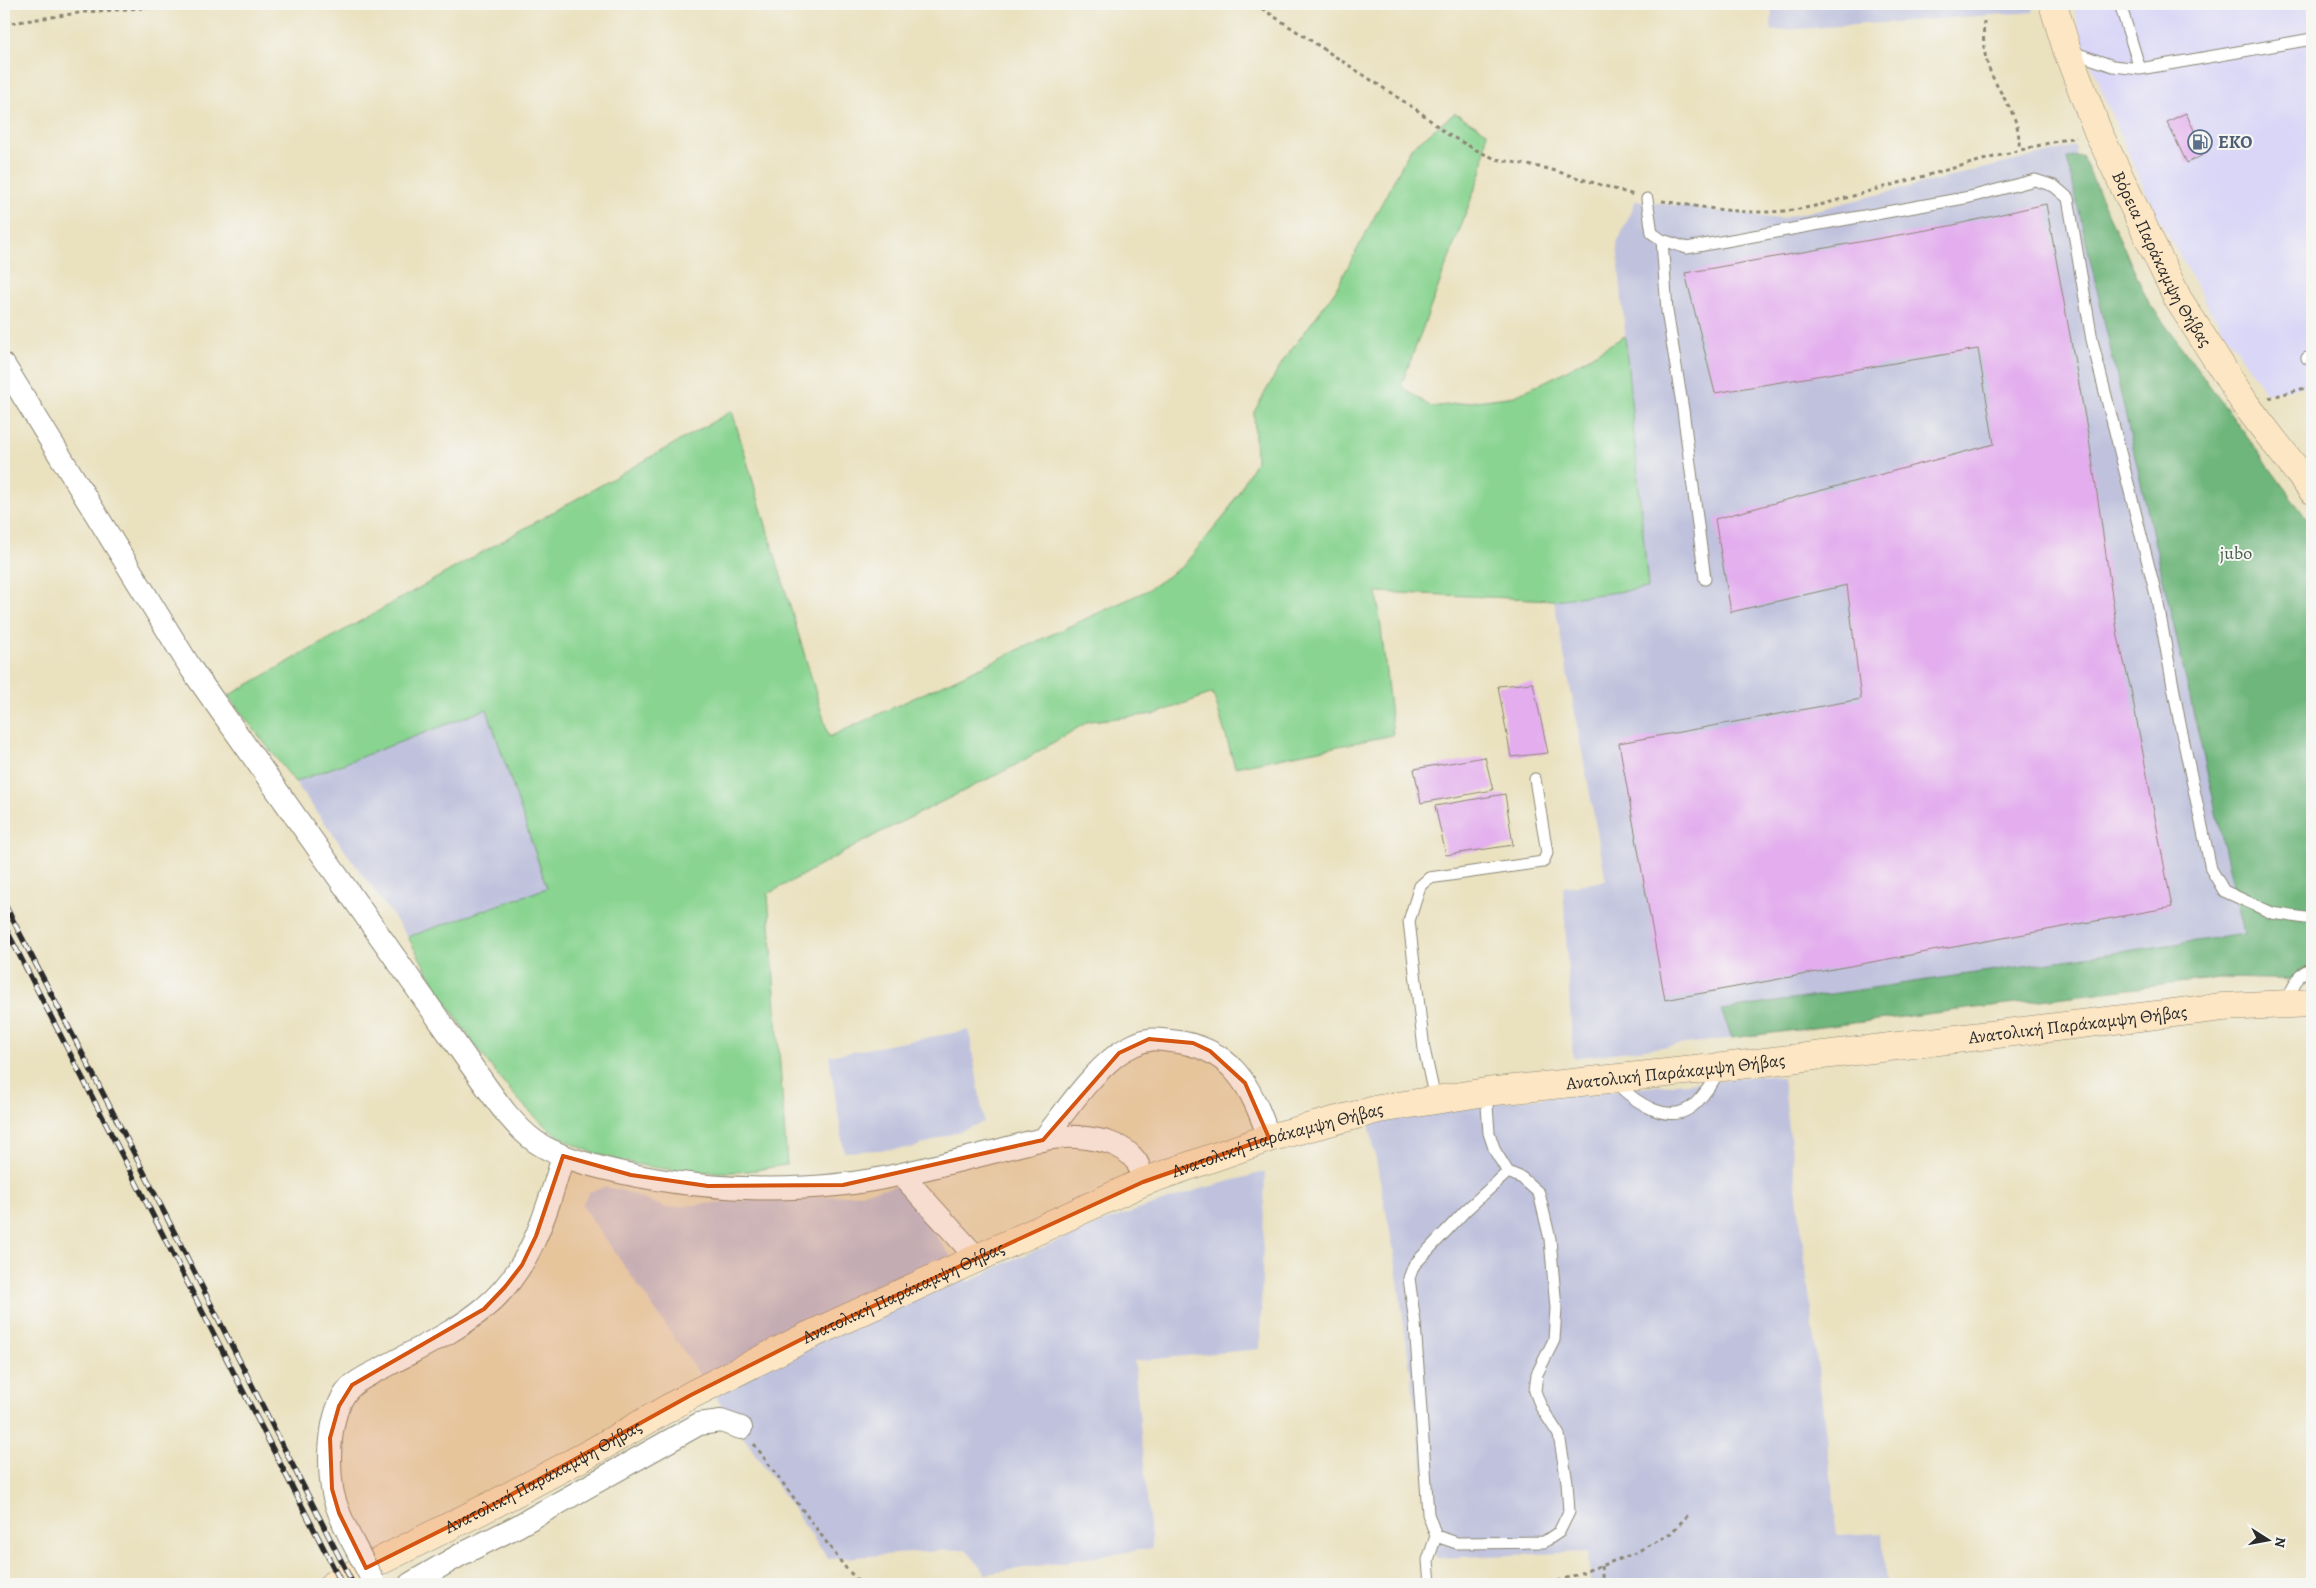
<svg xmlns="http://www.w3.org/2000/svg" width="2316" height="1588" viewBox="0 0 2316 1588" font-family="Alegreya,serif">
	<rect width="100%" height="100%" fill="#f6f6f2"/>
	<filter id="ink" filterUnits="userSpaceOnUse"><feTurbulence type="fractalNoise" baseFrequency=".02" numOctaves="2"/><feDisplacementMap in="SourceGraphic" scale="10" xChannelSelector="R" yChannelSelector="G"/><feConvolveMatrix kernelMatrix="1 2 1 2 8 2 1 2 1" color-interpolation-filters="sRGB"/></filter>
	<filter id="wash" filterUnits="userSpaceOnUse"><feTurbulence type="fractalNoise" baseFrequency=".0096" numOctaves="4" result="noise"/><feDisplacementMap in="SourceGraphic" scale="20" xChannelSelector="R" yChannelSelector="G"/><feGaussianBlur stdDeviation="1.12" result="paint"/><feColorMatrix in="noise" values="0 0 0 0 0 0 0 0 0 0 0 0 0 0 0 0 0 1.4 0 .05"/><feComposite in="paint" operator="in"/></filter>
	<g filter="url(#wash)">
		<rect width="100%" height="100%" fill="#eae1bf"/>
		<path fill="#d9d6f7" d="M2073 4H2312V385L2266 393 2208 307 2151 204 2111 114 2082 40Z"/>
		<path fill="#c0c2dd" d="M1772 4H2031L2034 12 1771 31Z
			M2075 146 2253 973 1573 1058 1563 887 1606 881 1554 600 1648 587 1617 244 1636 200 1779 219Z
			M487 709 547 889 408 937 295 782Z
			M969 1030 984 1122 913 1148 844 1152 829 1056Z
			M1767 1075 1783 1078 1838 1535 1882 1533 1886 1584H1590L1588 1552 1436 1558 1394 1252 1369 1124 1448 1107Z
			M1265 1172 1260 1349 1134 1361 1152 1548 986 1574 966 1549 828 1559 582 1205 589 1192 605 1187 621 1190 666 1208 734 1201 851 1195 900 1185 969 1282 1007 1262 1109 1220 1200 1189Z"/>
		<path fill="#89d491" stroke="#5a805e" d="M1455 113 1487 132 1482 170 1401 386 1431 407 1515 396 1560 374 1625 336 1648 588 1554 600 1377 592 1393 735 1235 767 1213 693 1155 714 1089 721 1014 766 879 833 768 894 787 1165C769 1167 751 1172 734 1172 680 1173 620 1167 571 1143 513 1115 439 994 408 937L547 888 487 709 295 782 228 696 732 411 829 737 1146 591 1183 566 1227 513 1256 461 1254 412 1283 361 1335 291 1411 148Z"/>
		<path fill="#6eb67b" stroke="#4c7053" d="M2082 156 2148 301 2312 526V980L2219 978 1732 1038 1721 1010 2244 934 2067 158Z"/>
		<g id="blocks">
			<path fill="#e3adee" d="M2186 113 2205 154 2187 163 2167 122Z
				M2046 204 2089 439 2118 637 2131 690 2172 907 1665 1000 1619 743 1861 699 1847 585 1731 612 1715 519 1994 444 1978 349 1715 393 1685 273 1949 226Z
				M1533 683 1548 753 1511 757 1498 686Z
				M1485 757 1493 790 1421 803 1414 769Z
				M1505 794 1513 845 1446 855 1435 806Z"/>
		</g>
	</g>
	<g filter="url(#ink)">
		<use href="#blocks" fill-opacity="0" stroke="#8a8675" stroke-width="1"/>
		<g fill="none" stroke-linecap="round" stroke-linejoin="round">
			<g stroke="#8a8675" stroke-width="13">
				<path id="service" d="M2120 4 2140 69
					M2069 51 2113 66 2140 69 2312 39
					M1647 199 1652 233 1662 240 1687 248 1970 197 2035 180 2054 186 2068 198 2092 340 2157 599 2180 724 2211 869 2224 891 2272 913 2312 919
					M1662 240 1667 311 1683 410 1705 579
					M2307 358 2312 360
					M2285 1002 2300 975 2312 967
					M1615 1082C1635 1102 1672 1130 1698 1101 1707 1091 1714 1080 1721 1069
					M1435 1099 1424 1049 1409 921 1420 886 1429 878 1543 862 1547 853 1535 779
					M1436 1536 1457 1543 1544 1542 1559 1532 1569 1512 1567 1482 1559 1435 1541 1407 1535 1391 1537 1374 1554 1340 1556 1308 1550 1239 1539 1193 1522 1178 1508 1172 1495 1151 1489 1133 1486 1092
					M1430 1584 1428 1560 1436 1536 1428 1514 1415 1323 1409 1278 1414 1265 1466 1210 1508 1172"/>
			</g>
			<g stroke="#8a8675" stroke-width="24">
				<path id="minor" d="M4 365 192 670 468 1061C488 1088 508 1122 536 1142 555 1155 580 1162 602 1168 696 1192 808 1196 902 1174 933 1167 965 1159 997 1151 1023 1144 1051 1135 1078 1137 1099 1139 1123 1143 1136 1161 1140 1166 1141 1176 1143 1182
					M1043 1140C1066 1111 1088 1077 1118 1054 1125 1049 1140 1041 1149 1040 1155 1038 1165 1041 1171 1041 1232 1047 1251 1086 1269 1138
					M901 1174 977 1258
					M351 1539C343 1523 335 1506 332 1489 328 1459 328 1406 353 1385 364 1376 378 1371 390 1364 421 1347 457 1331 484 1308 531 1270 547 1211 563 1156
					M410 1584 460 1555 516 1527 699 1424 721 1421 741 1428"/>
			</g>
			<g stroke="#8a8675" stroke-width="29">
				<g id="secondary">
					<path id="s1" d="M2053 4 2067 50 2098 132 2178 299 2246 405 2312 490"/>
					<path id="s2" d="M334 1584 496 1503 594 1451 691 1395 808 1336 1143 1182 1269 1138 1379 1109 1486 1092 1723 1067 2223 1007 2312 1003"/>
				</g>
			</g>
			<path stroke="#8a8675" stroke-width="3" stroke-dasharray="4 4" stroke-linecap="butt" d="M1255 4 1420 112 1447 134 1482 153 1496 159 1549 169 1634 195
				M1984 21C1983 38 1983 54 1990 71 2002 100 2021 115 2019 149
				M4 24 85 12 201 4
				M1662 201C1701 207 1744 215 1784 211 1816 208 1849 197 1880 188 1945 171 2010 151 2076 137
				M2269 398 2312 386
				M754 1444 844 1566 861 1584
				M1601 1566 1603 1584
				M1550 1584 1633 1554 1670 1534 1689 1514"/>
			<use href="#service" stroke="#fff" stroke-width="11"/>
			<use href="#minor" stroke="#fff" stroke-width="22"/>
			<use href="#secondary" stroke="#fce6c4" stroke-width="28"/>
			<g stroke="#2b2b2b" stroke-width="5.5">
				<path id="rail" d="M4 903 135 1155 353 1584
					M4 925 342 1584"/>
			</g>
			<use href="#rail" stroke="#f6f6f2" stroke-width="4" stroke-dasharray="11" stroke-linecap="butt"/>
			<g stroke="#8a8675" stroke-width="24" stroke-linecap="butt">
				<path id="minor-bridge" d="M351 1539 373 1581"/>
			</g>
			<use href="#minor-bridge" stroke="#fff" stroke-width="22"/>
		</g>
	</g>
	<path fill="#d5540f" fill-opacity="0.2" stroke="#d5540f" stroke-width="4" stroke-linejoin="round" d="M1149 1039 1193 1043 1210 1051 1245 1083 1269 1138 1143 1182 808 1336 691 1395 496 1503 366 1568 339 1513 332 1489 330 1438 339 1406 352 1385 484 1309 505 1287 522 1265 536 1236 563 1156 631 1175 708 1186 843 1185 1043 1140 1119 1053Z"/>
	<defs>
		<g id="fuel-ring" transform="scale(1.25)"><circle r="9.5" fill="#f6f6f2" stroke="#5c6f8a" stroke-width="1.5"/><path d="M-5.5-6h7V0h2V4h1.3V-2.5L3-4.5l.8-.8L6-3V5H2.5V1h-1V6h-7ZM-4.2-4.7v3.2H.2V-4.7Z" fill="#5c6f8a"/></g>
	</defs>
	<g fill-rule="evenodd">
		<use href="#fuel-ring" x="2200" y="142"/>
	</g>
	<g text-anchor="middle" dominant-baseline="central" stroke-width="4" stroke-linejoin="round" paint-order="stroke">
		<g font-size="18" font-weight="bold" fill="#4e5e75" stroke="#f6f6f2" text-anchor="start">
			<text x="2218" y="142">EKO</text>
		</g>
		<g font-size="18" fill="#2b2b2b" stroke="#f6f6f2">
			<text stroke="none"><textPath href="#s1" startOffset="278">Βόρεια Παράκαμψη Θήβας</textPath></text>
			<text stroke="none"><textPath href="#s2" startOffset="1855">Ανατολική Παράκαμψη Θήβας</textPath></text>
			<text stroke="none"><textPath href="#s2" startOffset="1450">Ανατολική Παράκαμψη Θήβας</textPath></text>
			<text stroke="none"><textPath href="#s2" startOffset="1045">Ανατολική Παράκαμψη Θήβας</textPath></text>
			<text stroke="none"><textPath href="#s2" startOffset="640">Ανατολική Παράκαμψη Θήβας</textPath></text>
			<text stroke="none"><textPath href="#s2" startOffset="235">Ανατολική Παράκαμψη Θήβας</textPath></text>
		</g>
		<g font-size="18" fill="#475e4a" stroke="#f6f6f2">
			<text x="2236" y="553">jubo</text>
		</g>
	</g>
	<rect width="2316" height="1588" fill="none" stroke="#f6f6f2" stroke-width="20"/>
	<g transform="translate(2268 1540) rotate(101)" stroke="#f6f6f2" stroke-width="4" paint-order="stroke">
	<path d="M0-4L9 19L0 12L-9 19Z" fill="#2b2b2b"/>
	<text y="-8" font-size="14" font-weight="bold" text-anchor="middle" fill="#2b2b2b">N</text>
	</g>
</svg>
